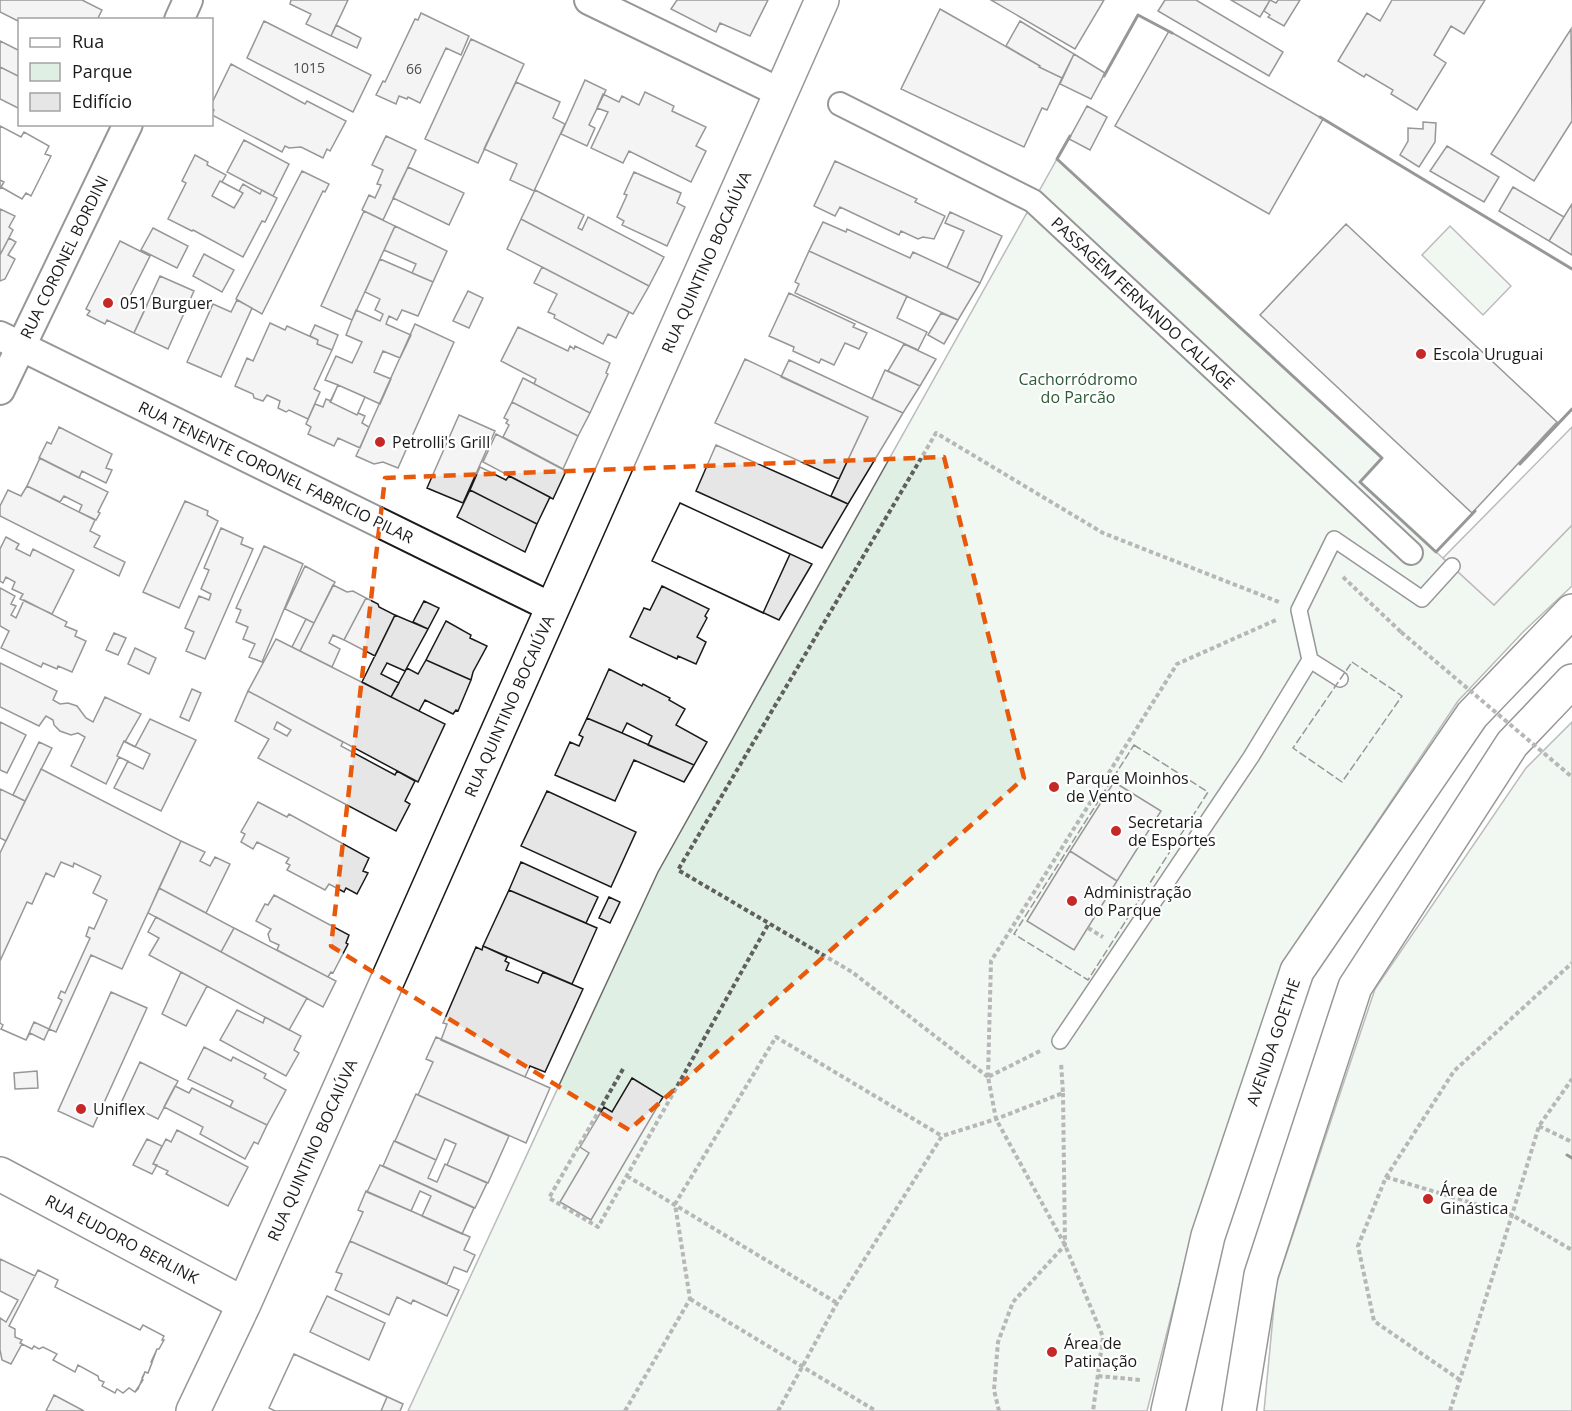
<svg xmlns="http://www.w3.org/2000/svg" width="1572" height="1411" viewBox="0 0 1572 1411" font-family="'Open Sans',sans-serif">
	<rect width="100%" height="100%" fill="#fff"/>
	<path fill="#e0efe3" stroke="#6a6a6a" stroke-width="1.5" d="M1057 159 1382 458 1360 482 1494 605 1572 525V586L1523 632 1458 701 1281 966 1191 1238 1147 1411H408L658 872Z
		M1450 226 1511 286 1483 315 1422 255Z
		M1572 722V1411H1264L1276 1285 1375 989 1526 768Z"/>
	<path fill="#ededed" stroke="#6a6a6a" stroke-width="1.5" d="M1572 427V525L1494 605 1443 558Z"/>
	<path fill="#e6e6e6" stroke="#1a1a1a" stroke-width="1.5" fill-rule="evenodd" d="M0 0H82L102 10 97 20H20V22L0 12Z
		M291 0H348L331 36 306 24 311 14 290 4Z
		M677 0H768L750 36 720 23 716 32 671 9Z
		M991 0H1104L1075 49Z
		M1165 0H1196L1283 52 1269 76 1158 11Z
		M1231 0H1270L1260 17Z
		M1270 0 1276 3 1278 0H1300L1284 26 1268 17 1270 15 1264 11Z
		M1392 0H1485L1464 34 1451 26 1434 55 1446 63 1417 110 1391 94 1393 90 1366 74 1364 77 1338 61 1367 13 1380 21Z
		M940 9 1040 66 1039 67 1062 78 1047 110 1042 108 1024 147 901 89Z
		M421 13 469 36 461 55 446 48 420 103 408 97 407 99 399 96 396 104 376 95 383 81 385 82 415 19 418 20Z
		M264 21 371 75 353 112 247 58Z
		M1020 21 1074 54 1062 78 1039 67 1040 66 1006 46Z
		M336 25 361 38 357 48 331 36Z
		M1571 29 1572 121 1534 181 1491 154Z
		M1169 31 1323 119 1269 214 1115 126Z
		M471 39 524 64 478 163 425 139Z
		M0 41 20 51V77L0 67Z
		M1074 54 1105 73 1091 99 1060 84Z
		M231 64 305 104 307 101 346 121 330 151 327 149 323 158 301 147 289 148 285 146 282 152 212 115 214 110 212 108V103Z
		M0 67 20 77V109L0 99Z
		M585 80 606 90 589 125 595 128 587 146 561 134Z
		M516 82 560 102 553 118 565 124 534 191 510 180 517 164 484 149Z
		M645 92 674 106 672 111 706 127 696 146 706 151 691 182 629 151 623 163 591 148 608 112 597 108 603 94 619 102 622 96 639 105Z
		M1087 106 1107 117 1090 150 1069 139Z
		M1423 122 1436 123 1435 142 1419 167 1400 155 1408 141V128L1423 129Z
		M0 126 21 137 24 132 49 146 45 154 51 156 31 196 26 193 22 199 1 187 0 189Z
		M0 126 21 137 24 132 49 146 45 154 51 156 31 196 26 193 22 199 1 187 4 182 0 180Z
		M386 136 416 150 383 220 362 210 369 195 375 198 381 185 377 184 383 170 372 165Z
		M244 140 289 164 273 196 227 172Z
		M1447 146 1499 177 1484 202 1430 171Z
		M195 155 208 162 207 165 226 175 222 182 239 191 243 184 260 194 262 190 277 198 265 222 262 221 243 257 193 230 192 231 168 219 186 183 182 181Z
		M835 161 917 199 915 202 945 216 934 239 923 237 918 239 901 231 899 235 840 207 835 216 814 206Z
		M408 167 464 193 449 225 393 198Z
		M302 171 329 184 325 192 323 191 262 314 236 299Z
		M634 172 681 193 677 203 685 207 667 246 622 225 624 221 617 217 627 195 624 194Z
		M220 181 243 193 234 208 212 196Z
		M1513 187 1564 217 1549 241 1499 211Z
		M535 190 584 215 578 228 582 230 588 217 664 257 649 286 521 219Z
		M1572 204V255L1549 241Z
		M0 209 15 216 9 227 13 230 0 255Z
		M364 211 395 226 352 320 321 306Z
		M950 212 1002 236 980 283 947 268 964 231 945 223Z
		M521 219 649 286 633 314 507 249Z
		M823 222 846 232 847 229 910 258 913 252 980 283 958 320 809 251Z
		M1346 224 1557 422 1472 513 1260 315Z
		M395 226 447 251 433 282 412 273 416 264 384 250Z
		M153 228 188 246 177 268 141 250Z
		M9 238 16 242 8 255 15 259 5 279 0 281V255Z
		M120 241 150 256 130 296 147 305 134 333 107 320 105 324 87 315 90 311 86 309Z
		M809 251 907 296 897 318 927 332 918 350 795 293 799 284 795 282Z
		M204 254 234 270 222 292 193 276Z
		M380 259 433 282 418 316 402 310 397 320 389 316 386 324 411 335 400 358 383 351 374 372 391 379 380 404 365 397 358 413 365 416 362 423 369 427 360 448 338 438 334 446 308 434 311 427 306 424 315 404 323 407 326 399 331 401 338 385 325 380 336 356 352 363 362 342 346 335 356 310 380 321 383 314 375 310 380 299 365 292Z
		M542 267 629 312 616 338 608 334 603 344 554 318 555 315 548 312 557 294 534 283Z
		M160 276 194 291 168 349 134 333Z
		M468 291 483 298 469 328 453 321Z
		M789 293 855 324 853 327 867 333 859 349 845 343 834 365 821 359 819 363 793 351 794 347 769 336Z
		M237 300 252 308 221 377 187 362 213 304 231 312Z
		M941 313 958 320 944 344 928 335Z
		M270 323 285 330 287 326 318 340 317 344 332 350 314 389 320 392 308 419 289 410 286 412 278 408 280 401 267 395 263 401 254 398 253 394 235 386 247 358 253 361Z
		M415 324 454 342 398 468 383 462 374 464 356 456Z
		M315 325 338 335 332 350 317 344 318 340 310 336Z
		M518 327 568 351 570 346 574 349 575 346 610 363 606 373 608 374 590 413 534 384 536 379 501 361Z
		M904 344 936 359 920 386 888 371Z
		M745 359 868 417 839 479 715 423Z
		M789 360 903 413 848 504 831 496 868 417 781 377Z
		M885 370 920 386 903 413 872 399Z
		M523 378 590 413 578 436 512 402Z
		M338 385 365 397 357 415 330 402Z
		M512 402 578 436 563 469 503 437 509 425 506 423 508 420 504 418Z
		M459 415 495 431 463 503 427 488Z
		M59 427 112 454 106 468 112 470 106 483 82 471 79 478 39 458 47 442 51 444Z
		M496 434 566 471 553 499 483 462Z
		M716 445 848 504 822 548 696 491Z
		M40 458 108 492 98 512 100 513 96 520 79 512 82 505 64 496 60 502 27 486Z
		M480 467 506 480 509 476 550 497 537 524 470 490Z
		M27 486 95 520 90 531 100 536 94 547 125 562 119 576 0 516V506L8 490 21 496Z
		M470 490 537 524 525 552 457 517Z
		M185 501 208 511 207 515 218 521 179 608 143 592Z
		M680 503 790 554 763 613 652 561Z
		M680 503 812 564 779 620 652 561Z
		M221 528 243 538 241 544 253 549 205 659 186 651 194 632 185 628 199 596 209 600 211 594 201 589 209 570 204 568Z
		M6 537 19 544 16 549 30 556 33 549 74 570 52 614 20 599 23 594 12 589 15 582 6 577 3 583 0 581V549Z
		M264 546 303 564 262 662 249 657 255 644 243 639 248 627 236 622 241 610 236 608Z
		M305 566 335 582 314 623 285 609Z
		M333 585 347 592 353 591 366 598 344 640 333 635 329 643 340 649 332 667 300 651Z
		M662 586 709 609 705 616 707 618 697 637 706 642 696 664 678 656 677 659 630 637 644 608 650 610Z
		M0 588 15 596 11 604 16 606 11 615 16 618 24 600 67 622 65 626 77 631 75 636 86 641 72 672 58 666 57 669 43 663 41 667 1 648 9 631 0 626Z
		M366 598 378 604 379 607 395 615 375 656 344 640Z
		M424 601 439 608 428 629 413 622Z
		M395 615 428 629 405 671 387 663 381 674 399 683 391 697 362 682Z
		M306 619 314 623 300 651 292 647Z
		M446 621 471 635 470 638 487 646 473 672 471 680 426 660Z
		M114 633 126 638 118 655 106 650Z
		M276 639 445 724 418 782 248 691Z
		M135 648 156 658 149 674 128 664Z
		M426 660 471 680 458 711 456 710 453 714 425 700 419 711 391 697 407 668 418 674Z
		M0 663 57 691 53 700 60 704 68 703 77 706 86 718 93 722 105 697 141 714 125 742 135 747 150 719 196 740 161 811 114 788 128 761 119 757 106 784 71 766 85 737 78 733 71 735 60 731 54 725 53 720 46 716 39 726 0 707Z
		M609 669 642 686 643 684 670 698 669 700 685 709 676 725 707 742 694 765 648 745 652 736 627 723 622 733 587 718Z
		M192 689 201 693 189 721 180 717Z
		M248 691 343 742 341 746 395 775 397 771 415 781 405 801 410 804 396 831 258 758 269 739 235 721ZM277 722 291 730 287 736 274 729Z
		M587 718 622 733 694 765 684 782 634 760 615 801 555 775 570 742 579 746 583 737 579 735Z
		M0 722 26 735 7 773 0 770Z
		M124 741 150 754 143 769 117 756Z
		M39 742 52 748 25 801 13 795Z
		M41 769 181 841 122 969 91 955 56 1032 49 1029 44 1040 30 1033 26 1040 1 1029 3 1025 0 1023V853Z
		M1114 782 1161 811 1117 881 1070 851Z
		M0 789 25 801 6 841 0 838Z
		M547 791 636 832 611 887 521 846Z
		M258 802 287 817 289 814 369 858 363 871 368 873 357 894 346 888 344 892 329 884 325 890 287 870 290 865 286 863 289 858 257 842 253 849 241 842 245 834 241 832Z
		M181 841 205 852 200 861 210 866 215 857 230 864 206 913 159 888Z
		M1070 851 1117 881 1074 950 1027 921Z
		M61 862 73 867 74 863 101 876 93 893 107 900 94 929 89 927 86 936 90 938 65 993 61 991 58 998 62 1000 49 1029 34 1022 26 1040 1 1029 3 1025 0 1023V961L27 902 32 904 46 873 54 877Z
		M521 862 598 897 586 923 509 890Z
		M159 888 234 928 221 952 148 913Z
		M509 890 597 928 572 984 483 946Z
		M274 895 349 935 346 943 348 944 333 973 331 972 328 977 277 950 279 945 270 941 268 934 271 929 256 921 265 904 268 905Z
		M609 897 620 902 610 923 599 918Z
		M156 917 307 998 289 1030 149 955 159 938 148 932Z
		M234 928 336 981 323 1007 221 952Z
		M483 946 507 957 505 961 509 963 506 970 538 983 543 972 583 989 545 1072 530 1066 525 1077 441 1040 447 1024 443 1023 476 947 482 950Z
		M181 972 207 986 186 1026 162 1014Z
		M111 992 147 1008 93 1127 58 1111Z
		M237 1010 263 1023 265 1017 301 1036 294 1050 299 1053 286 1076 220 1040Z
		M436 1037 550 1088 526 1143 418 1095 433 1062 426 1059Z
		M204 1047 231 1061 233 1057 266 1074 264 1078 286 1090 267 1125 230 1107 233 1101 188 1079Z
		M140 1062 178 1081 158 1119 122 1101Z
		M37 1071 38 1088 15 1089 14 1073Z
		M632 1078 663 1097 591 1220 560 1202 589 1153 580 1147 604 1107 612 1112Z
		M175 1086 189 1093 192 1088 267 1125 258 1144 254 1142 245 1159 200 1134 203 1127 164 1107Z
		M416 1094 509 1136 488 1183 447 1165 456 1144 445 1139 436 1160 395 1141Z
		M177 1130 248 1167 228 1206 166 1174 168 1171 153 1164 166 1139 171 1142Z
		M147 1139 162 1146 153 1164 157 1165 152 1174 133 1165Z
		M394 1141 436 1160 428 1178 437 1182 445 1164 487 1183 475 1208 383 1166Z
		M380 1165 474 1208 462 1234 422 1216 431 1196 420 1191 411 1211 367 1192Z
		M366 1191 470 1237 464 1250 475 1255 467 1272 454 1267 447 1284 350 1241 363 1212 358 1210Z
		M350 1241 459 1290 447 1316 413 1300 411 1304 397 1297 389 1315 335 1290 342 1274 336 1272Z
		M0 1259 35 1276 38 1270 58 1280 55 1287 140 1330 143 1325 164 1336 162 1340H164L159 1349H157L151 1362 152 1363 148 1373 145 1372 138 1389 135 1392 129 1388 123 1393 117 1389 115 1393 102 1386 104 1382 99 1380 98 1376 78 1365 75 1372 53 1360 57 1354 43 1347 39 1349 34 1346 32 1349 22 1344 11 1364 2 1360 0 1350V1318L6 1322 18 1300 0 1291Z
		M38 1270 58 1280 55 1287 140 1330 143 1325 164 1336 162 1340H164L159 1349H157L148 1373 145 1372 142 1378 143 1380 135 1392 129 1388 123 1393 117 1389 115 1393 102 1386 104 1382 99 1380 98 1376 78 1365 75 1372 53 1360 57 1354 43 1347 39 1349 34 1346 32 1349 20 1343 22 1340 15 1337V1329L9 1326Z
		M327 1296 385 1323 369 1360 310 1332Z
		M294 1354 387 1397 381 1411H275L269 1408Z
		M294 1354 403 1404 400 1411H275L269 1408Z
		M54 1395 84 1411H46Z"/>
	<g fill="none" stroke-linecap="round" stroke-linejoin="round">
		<g stroke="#1a1a1a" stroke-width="18">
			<path id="service" d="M1310 660 1340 679
				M1060 1041 1251 757 1310 660 1299 610 1334 539 1422 599 1452 566"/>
		</g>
		<g stroke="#1a1a1a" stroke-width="26">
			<path id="pedestrian" d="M840 104 1033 201 1411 553"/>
		</g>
		<g stroke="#1a1a1a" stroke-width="32">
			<path id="minor" d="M589 0 781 93
				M179 20 188 0
				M0 336 553 608
				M0 390 128 124"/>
		</g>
		<g stroke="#1a1a1a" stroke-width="36">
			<path id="tertiary" d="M0 1174 244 1304
				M193 1411 244 1304 822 0"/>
		</g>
		<g stroke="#1a1a1a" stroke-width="36">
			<path id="secondary" d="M1168 1411 1208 1236 1297 971 1472 715 1572 611
				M1239 1411 1261 1275 1355 987 1512 744 1572 681"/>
		</g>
		<path stroke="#5f5f5f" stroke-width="4" stroke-dasharray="4.5 3" stroke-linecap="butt" d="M1343 577 1401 632
			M1088 928 1103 937
			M1040 1051 988 1077 996 1119 1065 1245 1103 1337 1093 1411
			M623 1069 549 1198 598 1227 769 923
			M988 1077 852 972 678 870 936 433 1103 533 1279 602
			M988 1077 991 961 1177 664 1276 620
			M1539 1126 1572 1142
			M627 1176 837 1303
			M1386 1177 1512 1215 1572 1250
			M690 1299 876 1411
			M1098 1376 1141 1380
			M1460 1380 1374 1321 1358 1246 1386 1177 1454 1071 1572 963
			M625 1411 690 1299 675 1204 776 1037 942 1136
			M778 1411 837 1303 942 1136 996 1119 1063 1093 1061 1062
			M999 1411 994 1390 998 1342 1013 1302 1065 1245 1063 1093
			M1450 1411 1512 1215 1539 1126 1572 1079"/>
		<use href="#service" stroke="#fff" stroke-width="15"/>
		<use href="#pedestrian" stroke="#fff" stroke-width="22"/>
		<use href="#minor" stroke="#fff" stroke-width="28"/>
		<use href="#tertiary" stroke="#fff" stroke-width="33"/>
		<use href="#secondary" stroke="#fff" stroke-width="33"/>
		<path stroke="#5f5f5f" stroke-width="4" stroke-dasharray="4.5 3" stroke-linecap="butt" d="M1401 632 1572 777"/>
		<path stroke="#1a1a1a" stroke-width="1.5" stroke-dasharray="8 3" stroke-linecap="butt" d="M1352 662 1402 696 1342 782 1293 748Z
			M1134 745 1208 792 1088 980 1014 934Z"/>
		<path stroke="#1a1a1a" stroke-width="3" d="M1104 76 1138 15 1172 33
			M1320 117 1572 269
			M1070 136 1057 159 1382 458 1360 482 1436 552 1475 511
			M1520 464 1572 409
			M1567 1155 1572 1158"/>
	</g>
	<path d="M0 0H1572V1411H0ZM944 457 1024 778 629 1130 331 946 385 478Z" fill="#fff" fill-opacity=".55" fill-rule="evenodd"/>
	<path fill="none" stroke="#e8590c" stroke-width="4.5" stroke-dasharray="12 8" stroke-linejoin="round" d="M944 457 1024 778 629 1130 331 946 385 478Z"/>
	<g fill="#c62828" stroke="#fff" stroke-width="2">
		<circle cx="108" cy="303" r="6"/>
		<circle cx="1421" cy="354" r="6"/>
		<circle cx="380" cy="442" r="6"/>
		<circle cx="1054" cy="787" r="6"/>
		<circle cx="1116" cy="831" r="6"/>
		<circle cx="1072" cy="901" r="6"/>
		<circle cx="81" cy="1109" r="6"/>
		<circle cx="1428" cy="1199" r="6"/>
		<circle cx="1052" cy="1352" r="6"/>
	</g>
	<g text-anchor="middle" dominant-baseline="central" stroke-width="4.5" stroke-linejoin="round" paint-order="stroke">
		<g font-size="14" fill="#4d4d4d">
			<text x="309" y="67">1015</text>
			<text x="414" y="68">66</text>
		</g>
		<g font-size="16" fill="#1a1a1a" stroke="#fff">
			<text transform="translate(64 257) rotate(-64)">RUA CORONEL BORDINI</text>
			<text transform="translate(706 262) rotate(-66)">RUA QUINTINO BOCAIÚVA</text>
			<text transform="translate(1143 303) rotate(43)">PASSAGEM FERNANDO CALLAGE</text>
			<text transform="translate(276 472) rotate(26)">RUA TENENTE CORONEL FABRICIO PILAR</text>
			<text transform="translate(509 706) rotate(-66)">RUA QUINTINO BOCAIÚVA</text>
			<text transform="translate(1273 1042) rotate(-71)">AVENIDA GOETHE</text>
			<text transform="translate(312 1150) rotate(-66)">RUA QUINTINO BOCAIÚVA</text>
			<text transform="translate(122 1239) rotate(28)">RUA EUDORO BERLINK</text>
		</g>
		<g font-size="16" fill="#1a1a1a" stroke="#fff" text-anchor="start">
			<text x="120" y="303">051 Burguer</text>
			<text x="1433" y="354">Escola Uruguai</text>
			<text x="392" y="442">Petrolli's Grill</text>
			<text x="1066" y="778">Parque Moinhos<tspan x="1066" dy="18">de Vento</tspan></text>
			<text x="1128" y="822">Secretaria<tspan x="1128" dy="18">de Esportes</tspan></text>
			<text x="1084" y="892">Administração<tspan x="1084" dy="18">do Parque</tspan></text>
			<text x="93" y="1109">Uniflex</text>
			<text x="1440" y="1190">Área de<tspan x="1440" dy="18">Ginástica</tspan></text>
			<text x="1064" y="1343">Área de<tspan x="1064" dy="18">Patinação</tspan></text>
		</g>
		<g font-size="16" fill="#2b5a34" stroke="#fff">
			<text x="1078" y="379">Cachorródromo<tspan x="1078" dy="18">do Parcão</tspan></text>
		</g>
	</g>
	<rect x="18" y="18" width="195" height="108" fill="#ffffff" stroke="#a3a3a3" stroke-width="1.5"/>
	<rect x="30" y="38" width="30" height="9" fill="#ffffff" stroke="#a3a3a3" stroke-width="1.5"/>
	<text x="72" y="48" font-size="18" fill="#1a1a1a">Rua</text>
	<rect x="30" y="63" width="30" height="18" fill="#e0efe3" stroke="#a3a3a3" stroke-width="1.5"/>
	<text x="72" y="78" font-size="18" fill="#1a1a1a">Parque</text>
	<rect x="30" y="93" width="30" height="18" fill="#e6e6e6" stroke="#a3a3a3" stroke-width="1.5"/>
	<text x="72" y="108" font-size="18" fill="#1a1a1a">Edifício</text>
</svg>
